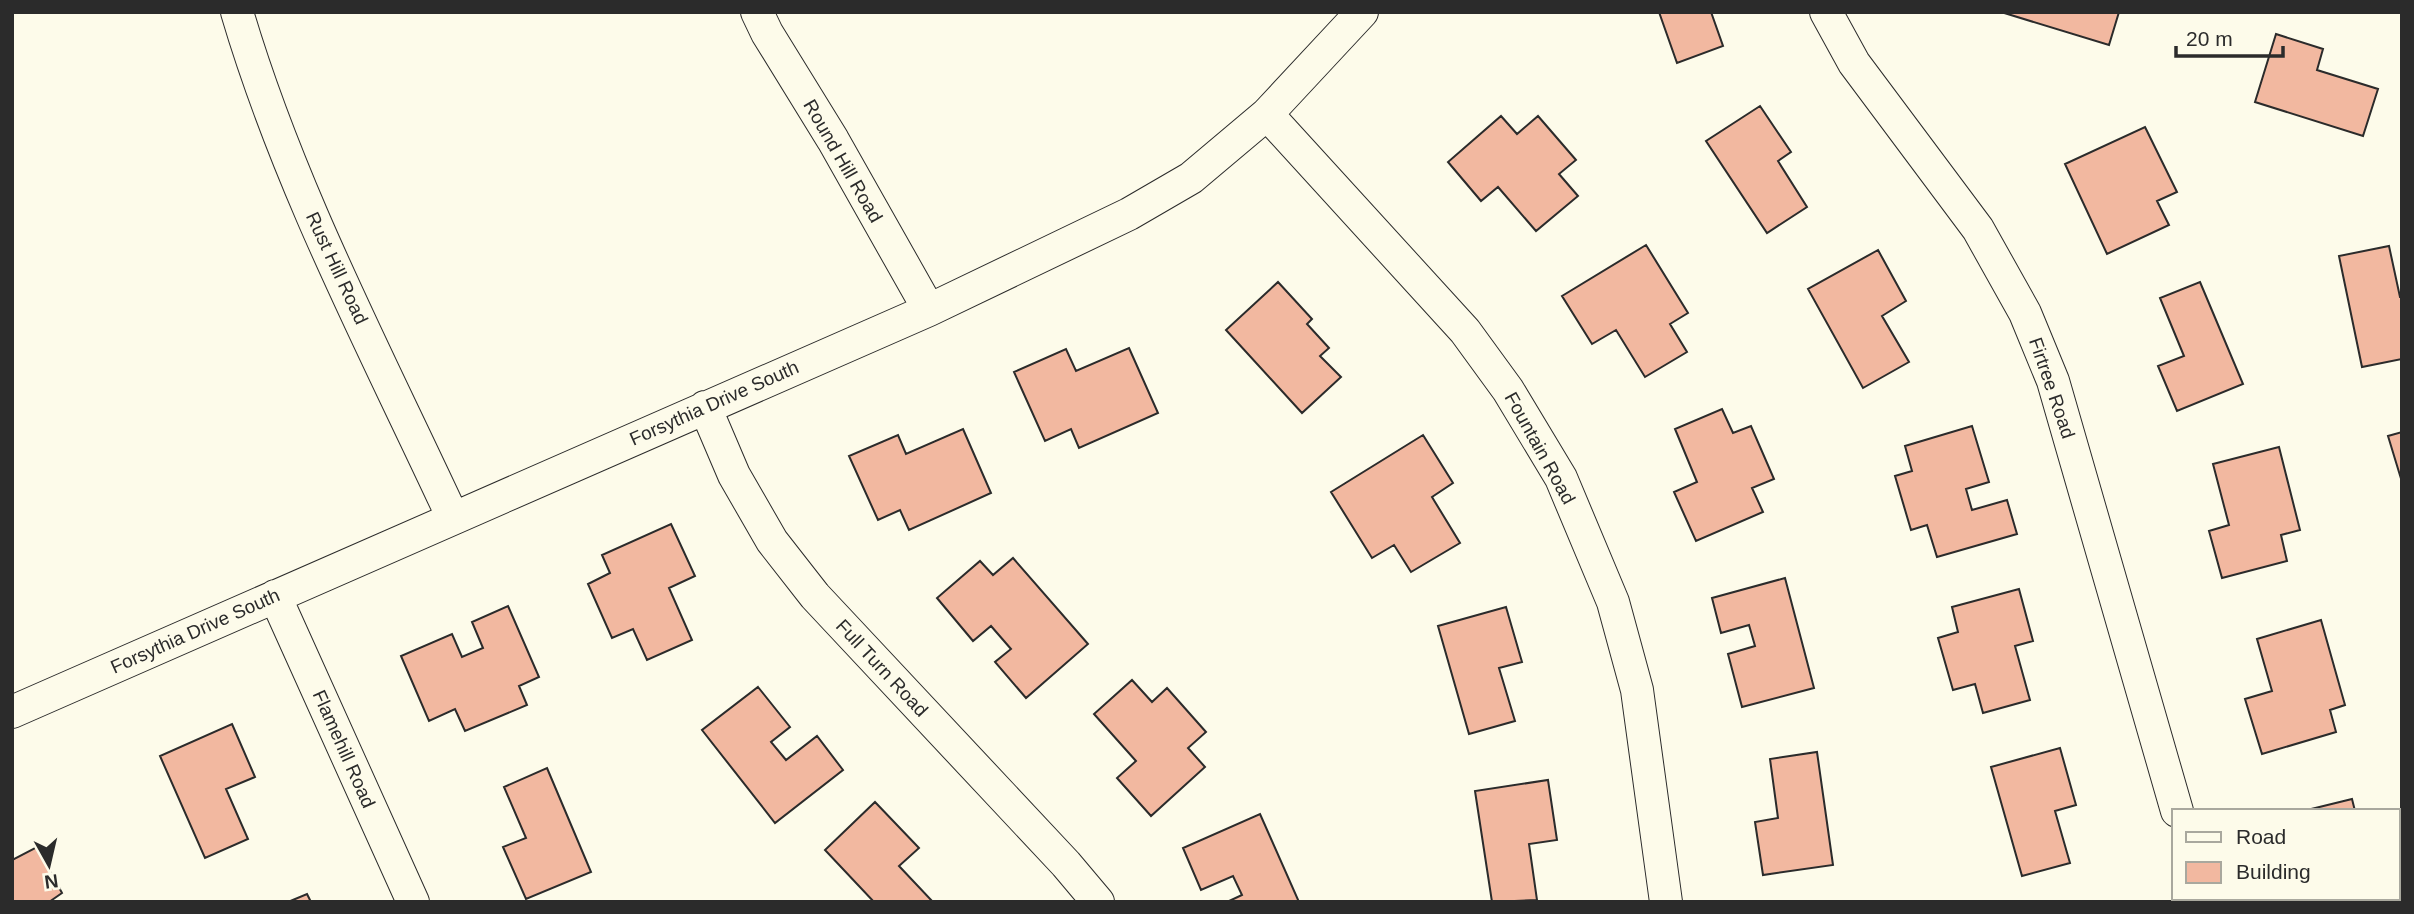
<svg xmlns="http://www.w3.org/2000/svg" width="2414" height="914" viewBox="0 0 2414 914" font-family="Arial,sans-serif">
	<rect width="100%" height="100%" fill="#fdfbea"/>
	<path fill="#f2b8a0" stroke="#2b2b2b" stroke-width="2" d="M1659 12H1711L1723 46 1677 63Z
		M2001 12H2119L2109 45Z
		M2276 34 2323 49 2317 70 2378 89 2363 136 2255 102Z
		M1760 106 1791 152 1778 161 1807 207 1767 233 1706 141Z
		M1501 116 1517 134 1538 116 1576 160 1559 174 1578 196 1536 231 1498 187 1481 201 1448 162Z
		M2145 127 2177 192 2157 201 2169 225 2107 254 2065 164Z
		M1646 245 1688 313 1670 324 1687 352 1645 377 1616 330 1592 344 1562 296Z
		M2389 246 2400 297H2402V359L2362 367 2339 256Z
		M1878 250 1906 301 1882 316 1909 362 1863 388 1808 289Z
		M1278 282 1312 319 1307 324 1329 348 1320 356 1341 377 1302 413 1226 330Z
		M2200 282 2243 384 2177 411 2158 366 2184 356 2160 298Z
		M1129 348 1158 413 1079 448 1071 429 1045 441 1014 372 1066 349 1076 371Z
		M1722 409 1733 433 1751 426 1774 479 1752 488 1763 512 1696 541 1674 492 1697 482 1675 429Z
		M1972 426 1989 482 1966 489 1972 510 2007 500 2017 534 1937 557 1927 525 1911 530 1895 476 1912 471 1905 446Z
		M963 429 991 493 909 530 900 510 878 520 849 456 898 435 906 454Z
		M2402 432V482L2388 436Z
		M1423 435 1453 483 1432 497 1460 543 1411 572 1394 545 1372 558 1331 492Z
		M2279 447 2300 530 2281 535 2287 561 2222 578 2209 531 2229 525 2213 464Z
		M671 524 695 576 669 588 692 640 647 660 633 629 612 638 588 584 610 573 602 555Z
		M1013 558 1088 644 1026 698 995 662 1011 649 991 626 973 641 937 598 980 561 993 575Z
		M1785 578 1814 688 1742 707 1728 654 1755 646 1749 625 1721 633 1712 598Z
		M2019 589 2033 641 2015 646 2030 700 1983 713 1975 684 1953 690 1938 638 1958 632 1952 607Z
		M508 606 539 677 519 686 527 705 465 731 455 709 429 721 401 656 452 634 462 657 483 648 472 622Z
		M1506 607 1522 662 1499 668 1515 721 1469 734 1438 626Z
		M2321 620 2345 705 2330 710 2336 732 2262 754 2245 699 2272 691 2257 639Z
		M1132 680 1152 702 1167 688 1206 732 1188 748 1205 767 1151 816 1117 778 1136 761 1094 714Z
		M758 687 790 727 771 742 786 760 817 736 843 770 775 823 702 730Z
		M232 724 255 777 226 789 248 839 205 858 160 756Z
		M2060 748 2076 805 2055 811 2070 863 2022 876 1991 767Z
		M1817 752 1833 865 1763 875 1755 822 1778 818 1770 759Z
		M547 768 591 872 526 899 503 847 526 838 504 787Z
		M1548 780 1557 840 1529 844 1537 900 1492 902 1475 791Z
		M2352 799 2355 811H2303Z
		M875 802 919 848 899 866 933 902H874L825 850Z
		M1260 814 1299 902H1227L1242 895 1233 876 1201 890 1183 848Z
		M37 847 62 893 49 902H12V860Z
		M307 894 311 902H288Z
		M2302 898H2374L2375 902H2302Z"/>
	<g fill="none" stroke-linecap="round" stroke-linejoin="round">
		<g stroke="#2b2b2b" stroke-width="34">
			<path id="minor" d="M237 12C289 188 376 352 453 518
				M757 12 767 33 833 140 929 310
				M1826 12 1854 63 1978 229 2025 313 2053 381 2177 811
				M1267 114 1465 331 1508 390 1561 478 1613 602 1637 690 1666 902
				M705 407 734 475 772 541 815 596 1066 864 1098 902
				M275 596 413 902
				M12 712 929 310 1129 214 1191 178 1267 114 1362 12
				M2203 898 2204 902"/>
		</g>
		<use href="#minor" stroke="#fdfbea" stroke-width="32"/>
	</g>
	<g text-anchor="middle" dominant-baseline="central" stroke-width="5" stroke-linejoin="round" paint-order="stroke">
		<g font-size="19" fill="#2b2b2b" stroke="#fdfbea">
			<text transform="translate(843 161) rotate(60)">Round Hill Road</text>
			<text transform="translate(337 268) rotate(65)">Rust Hill Road</text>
			<text transform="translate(2052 388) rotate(71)">Firtree Road</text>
			<text transform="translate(714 403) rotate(-24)">Forsythia Drive South</text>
			<text transform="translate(1540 448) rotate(61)">Fountain Road</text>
			<text transform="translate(195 631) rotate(-24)">Forsythia Drive South</text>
			<text transform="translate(882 668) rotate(47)">Full Turn Road</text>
			<text transform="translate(344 749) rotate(66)">Flamehill Road</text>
		</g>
	</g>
	<rect width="2414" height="914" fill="none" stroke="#2b2b2b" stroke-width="28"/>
	<rect x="2172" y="809" width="228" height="91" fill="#fdfbea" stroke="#a9a89e" stroke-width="2"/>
	<rect x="2186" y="832" width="35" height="10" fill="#fdfbea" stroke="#a9a89e" stroke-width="2"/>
	<text x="2236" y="844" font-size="21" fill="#2b2b2b">Road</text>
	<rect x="2186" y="862" width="35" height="21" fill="#f2b8a0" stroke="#a9a89e" stroke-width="2"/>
	<text x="2236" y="879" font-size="21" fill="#2b2b2b">Building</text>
	<g transform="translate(49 865) rotate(172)" stroke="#fdfbea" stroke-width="5" paint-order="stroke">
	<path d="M0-5L12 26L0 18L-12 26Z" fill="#2b2b2b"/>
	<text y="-10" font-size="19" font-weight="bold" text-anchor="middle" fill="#2b2b2b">N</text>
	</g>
	<path d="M2176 46v10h107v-10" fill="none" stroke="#2b2b2b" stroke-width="3.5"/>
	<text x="2186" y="46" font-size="21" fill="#2b2b2b" stroke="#fdfbea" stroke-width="5" paint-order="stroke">20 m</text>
</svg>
